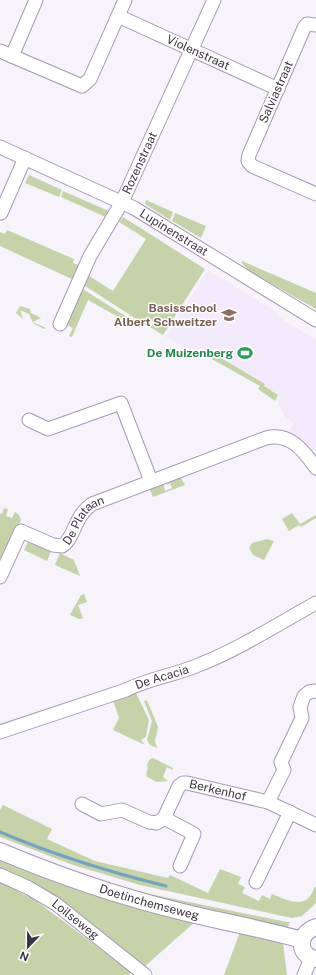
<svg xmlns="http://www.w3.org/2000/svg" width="316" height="975" viewBox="0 0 316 975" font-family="'Public Sans',sans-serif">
	<rect width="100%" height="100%" fill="#f7f3fa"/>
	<path fill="#f2eafa" d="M208 270 278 313 277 316 316 340V448L312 451 303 440 289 432 294 423 285 417 277 401 280 396 264 386 265 385 212 352 207 360 166 337Z"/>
	<path fill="#c5d2aa" d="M29 175 62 190 59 197 25 183Z
		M63 191 111 212 108 218 61 197Z
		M146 200 173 212 170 220 145 204Z
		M175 213 206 226 201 238 172 221Z
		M123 217 205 269 163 335 150 327 157 319 156 318 147 326 82 284 86 274 113 291 146 239 119 222Z
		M7 230 74 259 73 263 81 266 76 281 0 246V232L5 234Z
		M242 261 316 293V309L249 271 241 262Z
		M81 288 135 322 134 326 88 300 72 337 69 336 73 328 67 325 66 320Z
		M20 306 30 309 31 313 41 318 33 322 46 328 44 329 33 323 29 314 20 310 23 319 16 313Z
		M211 352 265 384 264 386 278 395 275 401 258 389 260 386 208 357Z
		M177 477 181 478 185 485 153 497 148 486 163 481 165 491 172 488 170 483 167 485 165 480Z
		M4 508 8 509 6 516 12 518 15 512 19 515 21 520 0 566V513L2 514Z
		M292 513 300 524 316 515V518L301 527 299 525 289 531 282 519Z
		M267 539 274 541 264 560 253 555 249 548 252 543Z
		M29 540 52 549 47 561 24 550Z
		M60 553 74 560 80 576 55 565Z
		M84 594 87 602 78 605 83 618 79 619 70 615 81 595Z
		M135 691 149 720 146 737 141 740 145 745 113 730 119 718 113 700Z
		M147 700 158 727 155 741 157 748 150 745 147 740 152 721 144 701Z
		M153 758 173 768V770L167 767 163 777 168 781 157 782 147 777 146 774 148 768 147 765 150 759Z
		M3 805 52 829 47 839 95 861 168 878 170 875 208 893 220 869 241 877 238 884 245 887 242 893 259 901 262 895 270 899 272 894C287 900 307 911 314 888L316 887V903L302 916 292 918 140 885 73 865 0 837V810Z
		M0 858 196 921 144 967 0 869Z
		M0 882 35 900 131 972 129 975H0Z
		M101 884 287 922H290L287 929 268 926Z
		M240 932 283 943 287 975H224Z"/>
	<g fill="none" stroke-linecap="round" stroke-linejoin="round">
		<path stroke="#74a3bf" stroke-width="3" d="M0 832C54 855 109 872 166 886"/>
		<g stroke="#a797b6" stroke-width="15">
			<g id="minor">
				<path id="s1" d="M118 16 278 89"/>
				<path d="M316 25 307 24 304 28 249 155 248 161 252 166 316 194"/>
				<path d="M0 51 82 86 90 79 125 0"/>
				<path d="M12 56 36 0"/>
				<path id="s2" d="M0 147 134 208 316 320"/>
				<path d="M1 213 25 158"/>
				<path id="s3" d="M60 324 90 256 122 202 214 0"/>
				<path d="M29 420 48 429 121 403 151 481"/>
				<path id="s4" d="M0 577 21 531 53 545 62 546C75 538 74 516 92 504L266 438C290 432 304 451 316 468"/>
				<path id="s5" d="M0 732 126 690C150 678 176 675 201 664 241 648 278 624 316 603"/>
				<path d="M268 802 284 770 281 762 302 718 300 707 304 696 309 692 316 691"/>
				<path id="s6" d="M82 804 101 814 122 810 149 822 157 823 164 818 179 786 183 783H187L268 802 316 825"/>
				<path d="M164 818 194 834 180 866"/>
				<path id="s7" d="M0 875 29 888 56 904 145 975"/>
				<path d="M256 882 290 812"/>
				<path d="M304 975 311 958"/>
			</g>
		</g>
		<g stroke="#a797b6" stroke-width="18">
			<g id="major">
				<path id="s8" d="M0 851C57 875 115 895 175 910 217 921 260 928 302 940"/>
				<path d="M316 927C298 933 296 955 316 959"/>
			</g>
		</g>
		<use href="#minor" stroke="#fff" stroke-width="13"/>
		<use href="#major" stroke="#fff" stroke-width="16"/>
	</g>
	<defs>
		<g id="school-bare" transform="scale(1.2)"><path d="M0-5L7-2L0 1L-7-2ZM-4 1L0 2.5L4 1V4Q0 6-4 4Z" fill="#8d6e63" stroke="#fff" stroke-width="2.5" paint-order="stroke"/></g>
		<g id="stadium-bare" transform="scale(1.2)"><path d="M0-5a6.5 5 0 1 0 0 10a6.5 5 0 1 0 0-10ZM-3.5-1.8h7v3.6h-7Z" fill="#2e9e5b" stroke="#fff" stroke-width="2.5" paint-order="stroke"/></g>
	</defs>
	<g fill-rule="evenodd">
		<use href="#school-bare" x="229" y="315"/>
		<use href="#stadium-bare" x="245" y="353"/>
	</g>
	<g text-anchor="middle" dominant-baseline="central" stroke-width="3" stroke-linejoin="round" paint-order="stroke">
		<g font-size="12" fill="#3b3441" stroke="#fff">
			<text stroke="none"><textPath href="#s1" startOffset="88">Violenstraat</textPath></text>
			<text transform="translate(276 92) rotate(-66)">Salviastraat</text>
			<text stroke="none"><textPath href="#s3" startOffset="180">Rozenstraat</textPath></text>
			<text stroke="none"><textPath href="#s2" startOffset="194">Lupinenstraat</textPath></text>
			<text stroke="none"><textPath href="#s4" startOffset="129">De Plataan</textPath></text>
			<text stroke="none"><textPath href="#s5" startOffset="171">De Acacia</textPath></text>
			<text stroke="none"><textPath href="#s6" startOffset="165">Berkenhof</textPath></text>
			<text stroke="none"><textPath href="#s8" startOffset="158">Doetinchemseweg</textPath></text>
			<text stroke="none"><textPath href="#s7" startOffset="88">Loilseweg</textPath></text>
		</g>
		<g font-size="12" font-weight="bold" fill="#785e54" stroke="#fff" text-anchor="end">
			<text x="217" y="308">Basisschool<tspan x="217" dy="14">Albert Schweitzer</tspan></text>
		</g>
		<g font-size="12" font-weight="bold" fill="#27864d" stroke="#fff" text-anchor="end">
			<text x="233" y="353">De Muizenberg</text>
		</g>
	</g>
	<g transform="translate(28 947) rotate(202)" stroke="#ffffff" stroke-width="3" paint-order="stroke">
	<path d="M0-3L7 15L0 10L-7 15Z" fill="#3b3441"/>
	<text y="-6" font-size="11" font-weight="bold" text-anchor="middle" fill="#3b3441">N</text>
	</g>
</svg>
